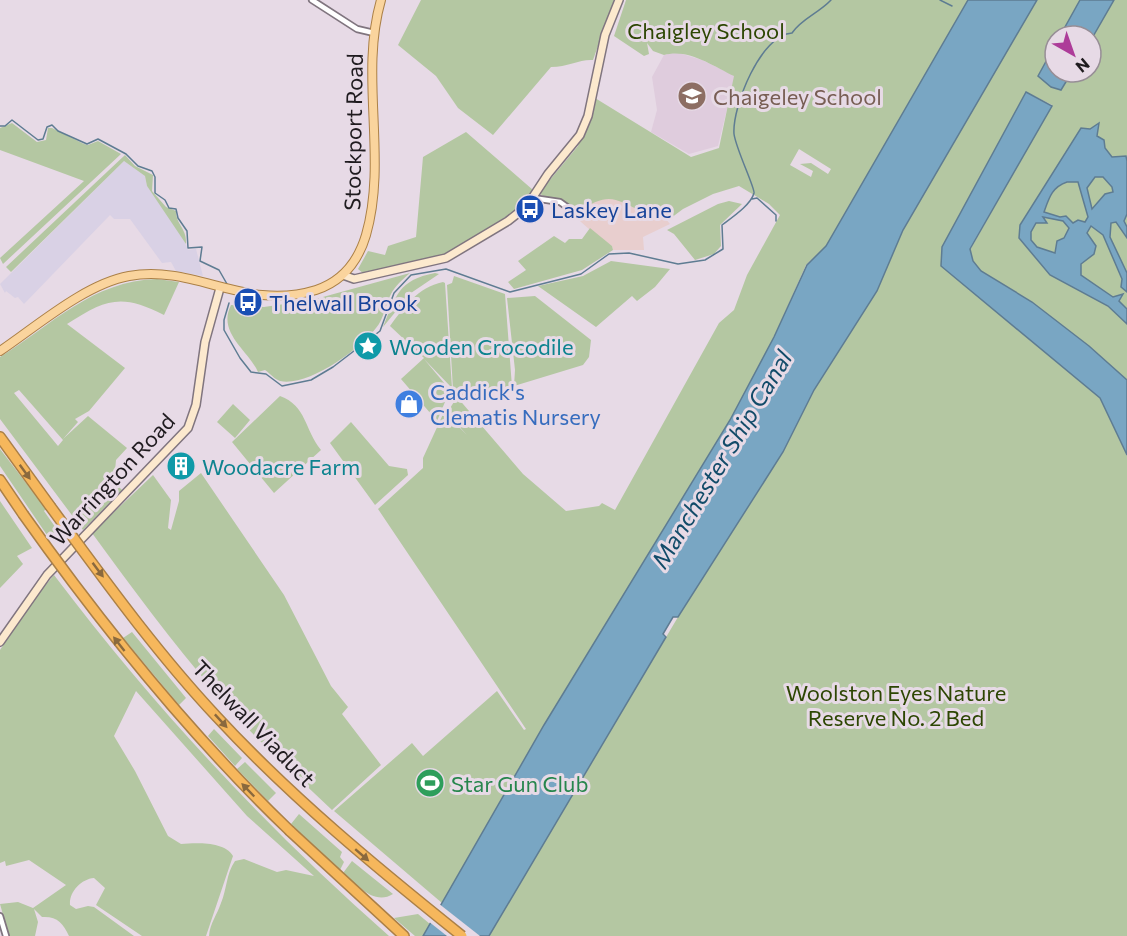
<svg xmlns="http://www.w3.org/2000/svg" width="1127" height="936" viewBox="0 0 1127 936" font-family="Commissioner,sans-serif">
	<rect width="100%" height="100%" fill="#e7dae6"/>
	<path fill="#e8cece" d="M612 197 645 213 650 206 659 211 670 224 643 237 644 250H613L612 246 598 237 572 214 596 200Z"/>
	<path fill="#d9d1e5" d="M124 161 145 176 147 186 182 235 188 250 196 249 203 276 176 271 171 262 162 263 130 219H114L110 215 24 304 18 297 15 298 6 291 5 293 0 284Z"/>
	<path fill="#dfccdd" d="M676 52 702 60 735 76 718 146 689 154 651 132 657 110 652 77 664 55Z"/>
	<path fill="#b4c7a2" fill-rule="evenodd" d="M421 0H614L593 60C580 59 568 67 551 67L493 135 458 108 436 76 398 45Z
		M626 0H968L826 246 806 265 774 337 730 420 544 725 442 903 334 811 412 743 423 756 497 691 524 730 526 729 378 509 423 468V458L444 412 467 435 447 413 457 397 523 474 566 511 599 506 602 503 615 510 719 323 734 310 747 275 780 215 769 204 739 186 713 194 683 209 667 221 659 211 650 206 645 213C611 197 611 192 576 212 564 201 545 199 539 193L578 146 595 98 691 157 719 148 734 76C713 66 688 48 664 55L653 51 647 43 649 54 644 56 614 36ZM799 149 831 169 828 174 811 163 800 164 813 171 811 177 790 165Z
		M1037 0H1080L1060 36H1055V45L1038 76 1061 90 1072 72H1091V40L1114 0H1127V380L1089 346 1032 302 981 271 973 261 970 250 1052 105 1026 92 942 247 941 266 1100 398 1127 455V936H489L678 617 783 452 814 390 877 291 903 230Z
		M12 123 37 142 46 140 48 128H52L84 144 88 145 98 141 121 154 3 264 0 258 84 181 0 150V128Z
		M466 132 533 190 517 210 506 218 505 217 504 220 446 255 364 274 358 269 368 251 385 255 388 246 416 237 423 157Z
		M125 155 135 166 153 175 152 191 166 207 176 211C176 225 187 228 186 244L147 186 145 176 124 161 11 272 6 267Z
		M729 201 742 204 720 225 721 246 714 254 695 260 674 234 667 230 718 204Z
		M590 228 612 246 613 250 582 270 514 289 508 282 526 270 518 261 554 236 565 243 569 239H582Z
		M611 261 670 269 655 287 637 301 632 296 596 327 538 286 583 276Z
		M410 273C403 279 395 286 391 294 385 305 384 319 376 328 359 350 308 387 280 381 274 379 271 374 265 370L258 372C248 350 217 333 231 305L264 307 312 300Z
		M435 273 439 274 411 293 383 327C396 296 398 280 435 273Z
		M454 276 505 294 512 387 467 401 453 390 447 285 452 283Z
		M157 279 179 282 164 315C121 293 106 299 67 324L125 368 89 411 75 419 78 422 63 439 88 416 127 448 116 460 114 482 122 490 83 530 0 419V357C53 324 92 281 157 279ZM19 390 63 440 58 446 14 393Z
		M443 282 445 283 452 388 424 359 450 390 437 421 401 379 424 358 390 326C405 306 417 288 443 282Z
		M535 296 591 340 589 357 583 365 514 386 515 370 507 298Z
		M280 396C307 406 304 429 321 450L274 493 232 442Z
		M233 404 250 420 235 438 217 422Z
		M351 422 389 466 407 469 408 475 375 505 330 443Z
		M0 449 46 509 44 511 58 531 49 538 0 466Z
		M201 473 284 595 331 686 348 707 342 714 381 765 332 810C292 772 251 735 216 693 172 642 132 588 92 533L153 475 171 500 168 528 171 530 179 501V491Z
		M0 501 32 548 17 556 23 564 0 588Z
		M54 575C154 707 265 827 389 936H209C210 923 217 915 221 903 227 889 226 874 235 861L244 859 277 872 286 870 314 876 247 816 136 691 114 736 135 771 168 836 181 844C196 843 224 841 233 856L206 936H142L96 905 105 888 94 878C81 879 69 892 70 905L76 909 88 906 94 907 134 936H69C63 923 57 916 42 917L34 909 38 922 35 936H9L0 904 18 902 33 908 66 885 29 860 6 866 5 861 0 863V650L32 601Z
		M132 632 186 698 179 705 123 638Z
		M214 729 242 758 235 766 208 736Z
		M245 762 276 793 268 801 237 769Z
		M299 814 342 852 340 857 344 862 340 870 291 824Z
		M352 861 393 894C374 906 356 884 343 873Z
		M418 914 430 924 423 936H415L394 918Z"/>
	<path fill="#79a6c3" stroke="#5e7c92" stroke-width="1.5" fill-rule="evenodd" d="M968 0H1037L903 230 877 291 814 390 783 452 678 617H673L663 634 666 637 489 936H423L544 725 730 420 774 337 807 265 826 246Z
		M1080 0H1114L1091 40V36H1060Z
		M1055 45V72H1072L1061 90 1051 87 1038 76Z
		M1026 92 1052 106 970 249 973 261 981 271 1032 302 1089 346 1127 380V455L1100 398 941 266 942 247Z
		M1099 123 1097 136 1104 140 1105 148 1112 157 1126 156 1127 161V214L1124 221 1127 227V238L1116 222 1111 223 1110 237 1127 273V292L1121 287 1122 279 1103 235 1091 226 1087 233 1096 246 1094 254 1081 264V275L1113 297 1123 294 1119 301 1127 309V324L1108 306 1050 275 1019 238 1020 225 1081 128 1090 129ZM1095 177H1103L1112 187 1113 192 1105 194 1092 209 1087 188ZM1067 182H1078L1088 217 1085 222 1078 220 1073 223 1066 216 1060 217 1044 212C1049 198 1052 187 1067 182ZM1043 217 1063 221 1069 228 1064 238 1057 241 1055 253 1037 247 1031 240V232L1036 223H1047Z"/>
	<path fill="#e7dae6" d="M438 903 480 936H447L428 921Z"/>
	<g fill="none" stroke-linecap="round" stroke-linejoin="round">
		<path stroke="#5e7c92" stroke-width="1.5" d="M940 0 952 6
			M0 126H5L12 120 38 140 43 139 47 127 52 125 58 131 87 144 98 139 126 154 138 166 152 171 155 177V193L165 200 169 208 176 209 178 218 187 231 188 248 202 247 200 261 219 270 227 284
			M752 199 757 198 776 215V221
			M229 303 224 320V330L240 358 251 372 266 374 282 386 311 380 333 367 380 331 394 293 411 275 446 269 510 292 581 274 609 254 629 253 678 264 705 260 723 249 722 225C731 218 751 205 754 193 755 188 736 149 734 134 732 107 761 34 792 33 801 19 819 13 831 0"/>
		<g stroke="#80757f" stroke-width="8">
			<path id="street" d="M312 0 357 29 374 33
				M533 198 560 202 574 212
				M0 916 6 936"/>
		</g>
		<g stroke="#80757f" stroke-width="10">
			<path id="secondary" d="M343 275 354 279 446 258 508 221 527 206 548 174 580 135 588 116 605 35 619 0
				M0 642 47 575 188 428 196 405 205 342 220 288"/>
		</g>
		<g stroke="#ab8047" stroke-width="10">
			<path id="primary" d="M0 351C37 326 85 284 129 276 195 264 245 312 316 290 343 281 358 262 366 235 388 159 359 76 381 0"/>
		</g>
		<g stroke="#ab8047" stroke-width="12">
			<path id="highway" d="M0 437 50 506
				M0 480 23 514
				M290 831 404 936"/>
		</g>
		<use href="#street" stroke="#fff" stroke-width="4.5"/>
		<use href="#secondary" stroke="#fce9ce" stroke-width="7"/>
		<use href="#primary" stroke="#fad49d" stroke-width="8"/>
		<use href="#highway" stroke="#f6b75c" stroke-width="9"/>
		<g stroke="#ab8047" stroke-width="12" stroke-linecap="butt">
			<path id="highway-bridge" d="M50 506C103 578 156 652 217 717 292 798 376 867 462 936
				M23 514C103 627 190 735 290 831"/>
		</g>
		<use href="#highway-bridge" stroke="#f6b75c" stroke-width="9"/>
	</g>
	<defs><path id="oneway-solid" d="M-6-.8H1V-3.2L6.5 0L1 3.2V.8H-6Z" transform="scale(1.5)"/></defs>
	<g fill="#8a693e">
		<use href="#oneway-solid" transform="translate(25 472) rotate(54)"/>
		<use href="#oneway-solid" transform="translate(98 570) rotate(53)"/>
		<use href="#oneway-solid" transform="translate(119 644) rotate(-128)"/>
		<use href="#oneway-solid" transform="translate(221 721) rotate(47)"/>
		<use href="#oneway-solid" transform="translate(248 790) rotate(-134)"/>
		<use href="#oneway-solid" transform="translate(362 855) rotate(41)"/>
	</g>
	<defs>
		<g id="school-disc" transform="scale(1.5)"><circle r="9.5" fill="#8d6e63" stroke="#e7dae6"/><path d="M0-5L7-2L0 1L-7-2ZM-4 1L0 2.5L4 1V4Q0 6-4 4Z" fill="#fff"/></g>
		<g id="bus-disc" transform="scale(1.5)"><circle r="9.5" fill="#1a4fb4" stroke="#e7dae6"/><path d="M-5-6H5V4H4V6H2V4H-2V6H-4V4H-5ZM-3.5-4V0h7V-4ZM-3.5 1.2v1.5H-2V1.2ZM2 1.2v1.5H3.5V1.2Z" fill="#fff"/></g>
		<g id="sight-disc" transform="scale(1.5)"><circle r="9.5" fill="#0f9aa8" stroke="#e7dae6"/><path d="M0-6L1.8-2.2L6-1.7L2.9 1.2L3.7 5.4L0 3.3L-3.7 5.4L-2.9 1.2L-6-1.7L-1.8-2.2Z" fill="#fff"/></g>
		<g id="shop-disc" transform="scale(1.5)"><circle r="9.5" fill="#3f7fe0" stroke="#e7dae6"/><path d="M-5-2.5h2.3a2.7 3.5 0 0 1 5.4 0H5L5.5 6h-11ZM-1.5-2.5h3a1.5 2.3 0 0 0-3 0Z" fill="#fff"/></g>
		<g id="building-disc" transform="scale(1.5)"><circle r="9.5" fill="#0f9aa8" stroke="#e7dae6"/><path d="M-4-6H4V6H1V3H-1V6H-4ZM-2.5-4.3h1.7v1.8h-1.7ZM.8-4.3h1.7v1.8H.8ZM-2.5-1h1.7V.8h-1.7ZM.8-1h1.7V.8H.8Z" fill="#fff"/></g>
		<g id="stadium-disc" transform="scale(1.5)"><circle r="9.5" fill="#2e9e5b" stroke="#e7dae6"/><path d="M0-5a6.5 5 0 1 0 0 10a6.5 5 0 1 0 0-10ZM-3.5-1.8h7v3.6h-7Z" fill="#fff"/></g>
	</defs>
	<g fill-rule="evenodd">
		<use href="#school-disc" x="692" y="96"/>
		<use href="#bus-disc" x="530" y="209"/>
		<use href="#bus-disc" x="248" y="302"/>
		<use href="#sight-disc" x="368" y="346"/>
		<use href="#shop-disc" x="409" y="404"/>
		<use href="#building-disc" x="181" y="466"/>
		<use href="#stadium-disc" x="430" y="783"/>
	</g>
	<g text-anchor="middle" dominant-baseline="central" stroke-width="6" stroke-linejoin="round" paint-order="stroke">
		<g font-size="22" fill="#2d4603" stroke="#e7dae6">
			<text x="706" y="30">Chaigley School</text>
			<text x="896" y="692">Woolston Eyes Nature<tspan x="896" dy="25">Reserve No. 2 Bed</tspan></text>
		</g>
		<g font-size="22" fill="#785e54" stroke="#e7dae6" text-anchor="start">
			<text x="713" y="96">Chaigeley School</text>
		</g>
		<g font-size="22" fill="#1f1b1f" stroke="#e7dae6">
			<text transform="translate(353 132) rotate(-89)">Stockport Road</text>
			<text transform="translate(112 479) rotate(-47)">Warrington Road</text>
			<text transform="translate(254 723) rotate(46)">Thelwall Viaduct</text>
		</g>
		<g font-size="22" fill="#164399" stroke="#e7dae6" text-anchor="start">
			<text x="551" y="209">Laskey Lane</text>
			<text x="269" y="302">Thelwall Brook</text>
		</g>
		<g font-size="22" fill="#0d838f" stroke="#e7dae6" text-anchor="start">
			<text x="389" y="346">Wooden Crocodile</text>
			<text x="202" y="466">Woodacre Farm</text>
		</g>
		<g font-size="22" fill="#366cbe" stroke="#e7dae6" text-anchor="start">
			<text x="430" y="391">Caddick's<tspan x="430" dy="25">Clematis Nursery</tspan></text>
		</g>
		<g font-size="22" fill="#27864d" stroke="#e7dae6" text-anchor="start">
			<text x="451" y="783">Star Gun Club</text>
		</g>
		<g font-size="24" font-style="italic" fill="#124b69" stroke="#e7dae6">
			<text transform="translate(721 459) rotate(-59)">Manchester Ship Canal</text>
		</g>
	</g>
	<g transform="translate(1073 54) rotate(140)"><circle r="28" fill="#e7dae6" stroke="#978e96" stroke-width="1.5"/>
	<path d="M0-4.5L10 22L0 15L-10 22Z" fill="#ad3c99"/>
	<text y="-9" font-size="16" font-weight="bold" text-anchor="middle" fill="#1f1b1f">N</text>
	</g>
</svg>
